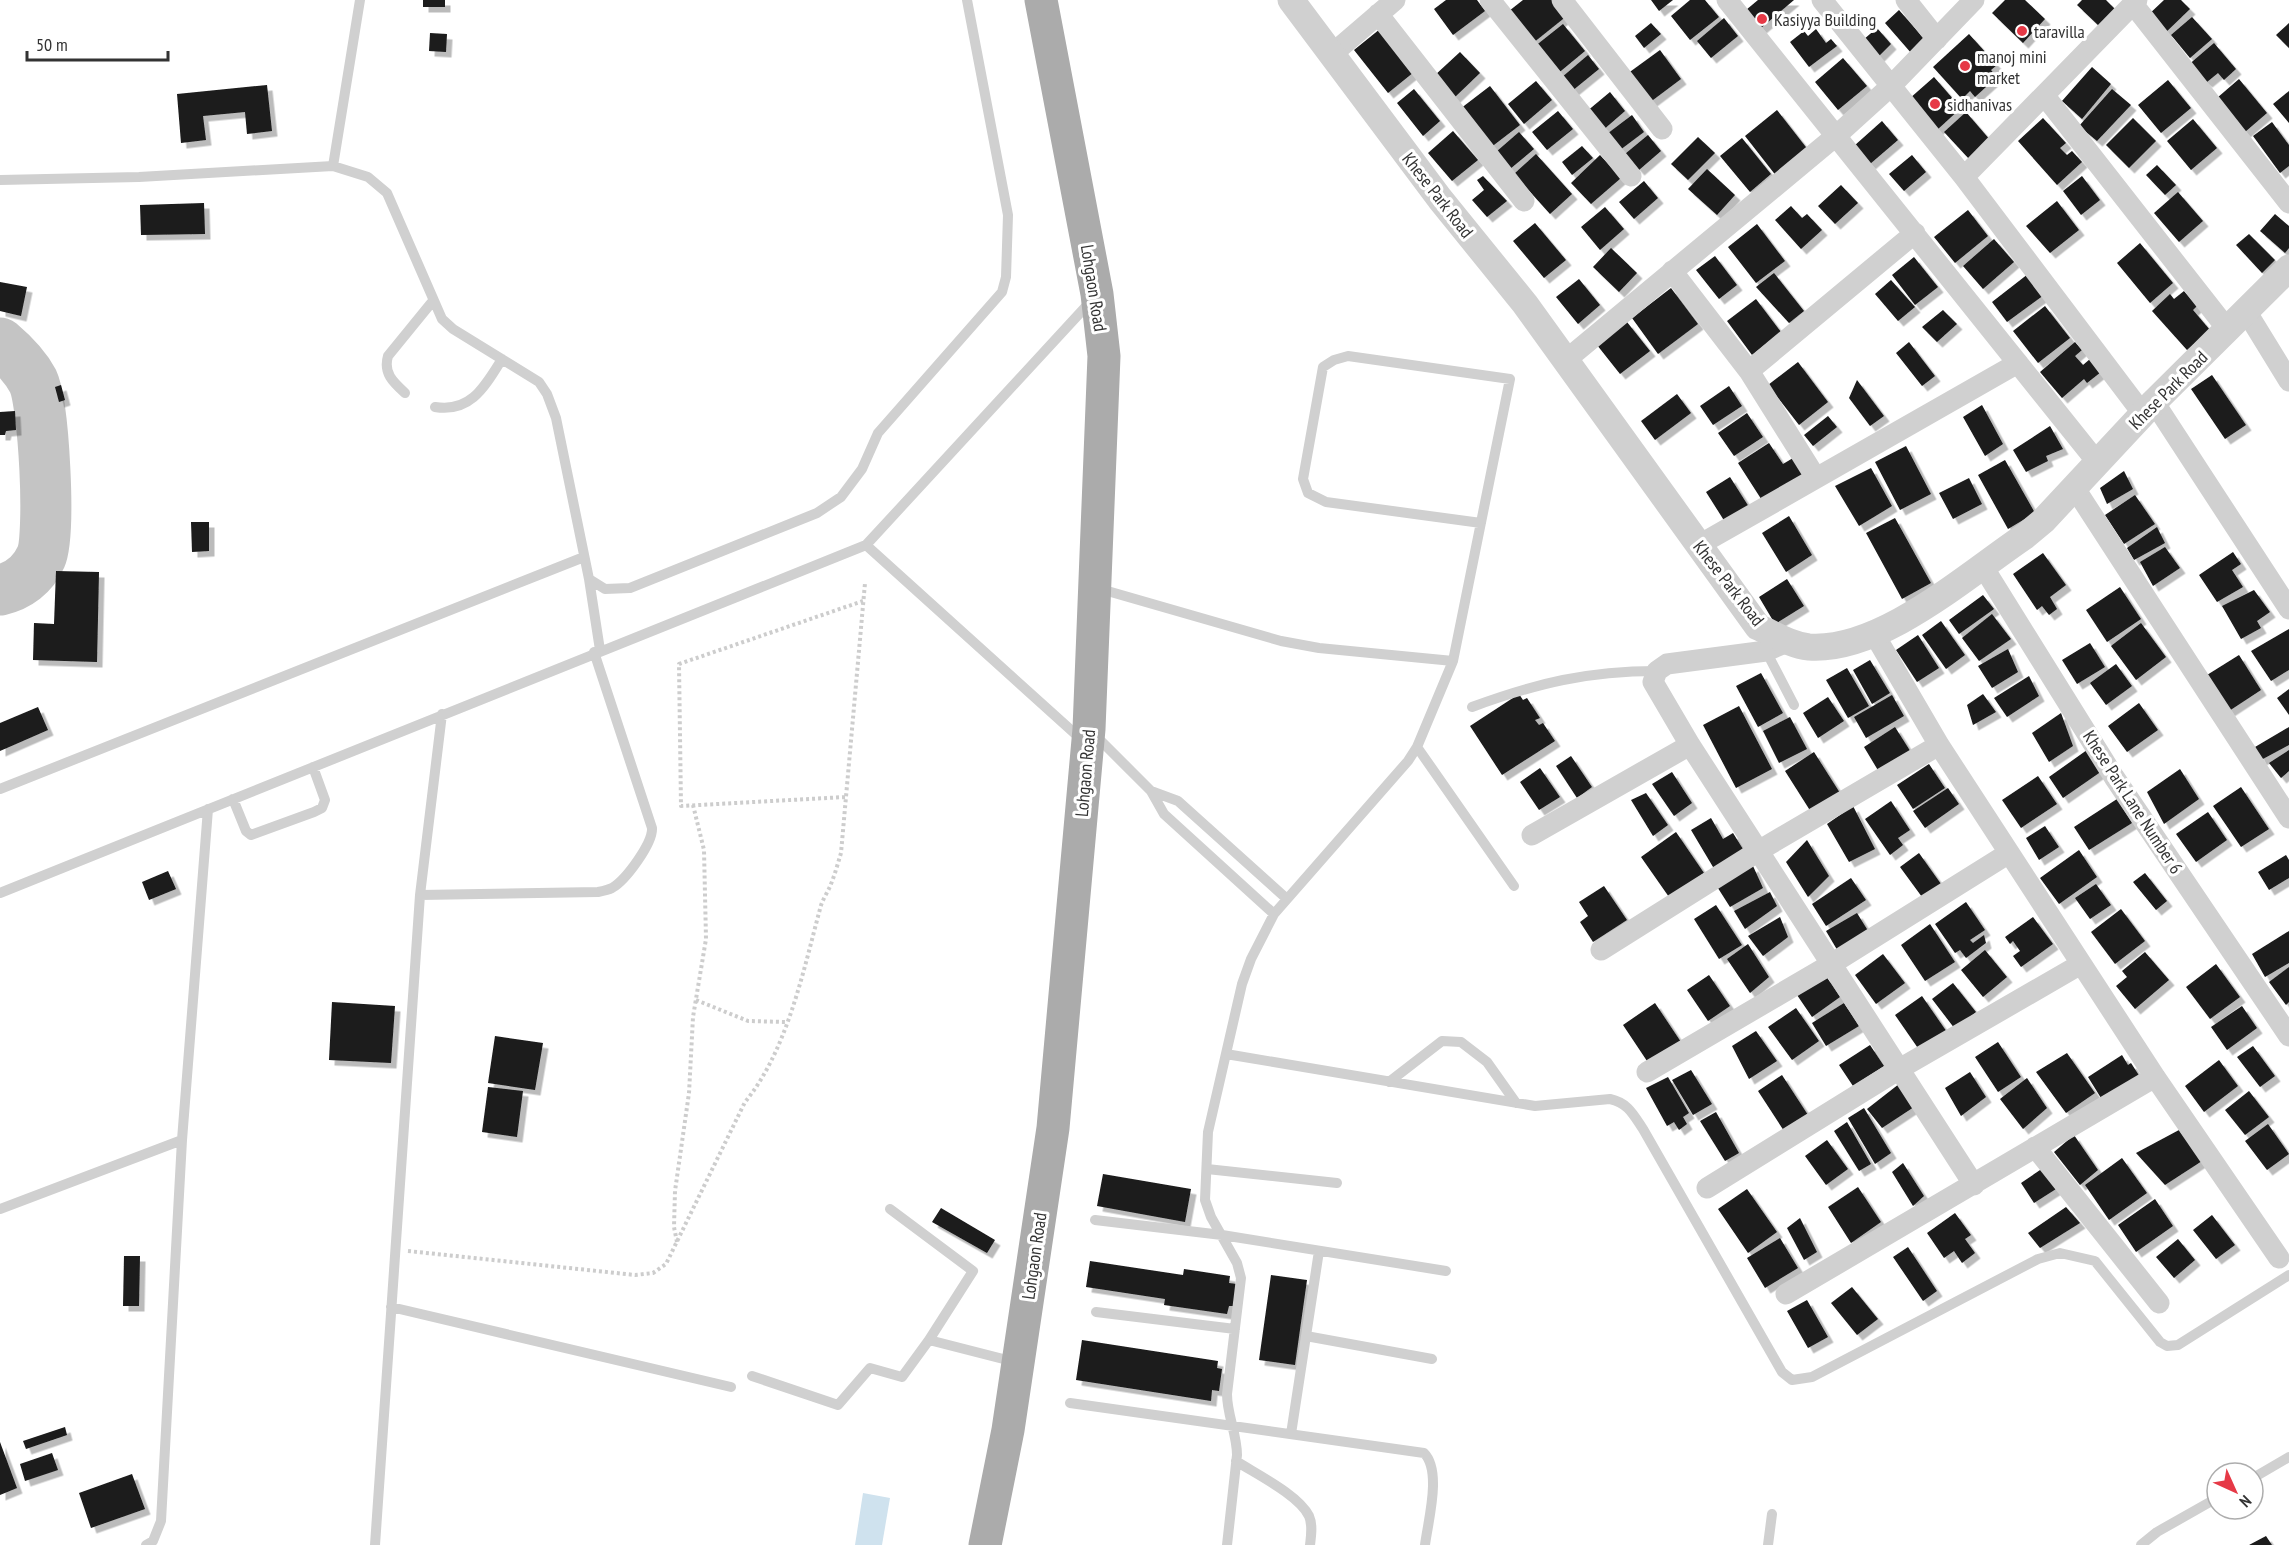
<svg xmlns="http://www.w3.org/2000/svg" width="2289" height="1545" viewBox="0 0 2289 1545" font-family="'PT Sans Narrow',sans-serif">
	<defs>
		<filter id="shadow"><feDropShadow dx="5.5" dy="5.5" stdDeviation="0" flood-color="#0004"/></filter>
	</defs>
	<rect width="100%" height="100%" fill="#fff"/>
	<path fill="#cfe2ee" d="M863 1493 890 1498 882 1545H855Z"/>
	<g fill="none" stroke-linecap="round" stroke-linejoin="round">
		<path stroke="#c4c4c4" stroke-width="51" d="M0 343C13 354 25 366 33 381 44 404 51 535 41 557 33 575 18 586 0 590"/>
	</g>
	<path fill="#1a1a1a" filter="url(#shadow)" d="M423 0H445V7H423Z
		M1446 0H1477L1485 11 1453 35 1434 9Z
		M1523 0H1557L1568 15 1533 43 1509 11Z
		M1651 0H1673L1659 11Z
		M1690 0H1705L1719 17 1690 40 1671 16Z
		M1758 0H1794L1761 28 1746 10Z
		M2005 0H2025L2045 19 2023 43 1992 13Z
		M2082 0H2106L2115 9 2099 26 2077 5Z
		M2164 0H2181L2190 9 2162 36 2145 18Z
		M1899 10 1926 41 1912 54 1885 23Z
		M2192 17 2212 39 2190 58 2171 35Z
		M1724 18 1738 36 1711 58 1697 41Z
		M1651 23 1661 34 1644 48 1635 36Z
		M2289 23V48L2276 35Z
		M1563 24 1585 51 1556 75 1534 47Z
		M1877 28 1891 44 1878 57 1863 40Z
		M1380 29 1414 72 1388 93 1354 50Z
		M1816 29 1826 43 1831 39 1837 46 1809 67 1790 42 1804 31 1808 36Z
		M430 33 447 34 446 52 429 51Z
		M1969 34 1997 65 1991 70 1997 77 1975 97 1970 91 1962 99 1933 67Z
		M2214 43 2236 69 2224 80 2218 73 2207 82 2186 67Z
		M1660 50 1681 79 1649 103 1627 74Z
		M1460 52 1480 73 1454 98 1434 76Z
		M1588 55 1599 69 1572 91 1561 78Z
		M1843 58 1867 86 1838 110 1815 82Z
		M2092 67 2111 84 2082 119 2062 101Z
		M1934 77 1961 108 1937 130 1909 99Z
		M2239 79 2267 113 2245 132 2217 98Z
		M2168 80 2191 108 2161 133 2138 105Z
		M1536 81 1552 100 1524 124 1508 104Z
		M267 85 272 131 247 134 245 112 203 116 206 140 181 143 177 94Z
		M1490 86 1520 125 1490 148 1460 109Z
		M1414 89 1440 121 1423 136 1397 103Z
		M2112 89 2131 105 2097 141 2079 126Z
		M2289 91V123L2273 104Z
		M1610 92 1625 111 1602 131 1586 112Z
		M1777 110 1809 151 1777 177 1745 136Z
		M1558 111 1573 129 1547 150 1532 132Z
		M1966 112 1991 141 1970 160 1944 132Z
		M1632 115 1644 132 1616 153 1603 137Z
		M2043 118 2066 143 2060 148 2067 155 2072 151 2082 162 2057 185 2018 141Z
		M2133 118 2156 141 2129 168 2106 145Z
		M2193 119 2217 148 2191 170 2167 141Z
		M1882 121 1898 140 1870 164 1854 146Z
		M2272 122 2289 145V166L2280 173 2253 136Z
		M1453 131 1478 160 1452 181 1428 153Z
		M1519 132 1534 149 1510 169 1496 152Z
		M1648 135 1661 151 1639 170 1625 154Z
		M1698 137 1715 153 1688 180 1671 164Z
		M1742 138 1771 174 1750 192 1720 156Z
		M1582 146 1593 158 1572 175 1562 162Z
		M1536 154 1572 194 1550 214 1514 174Z
		M1600 155 1621 178 1591 204 1571 183Z
		M1912 155 1926 172 1904 191 1889 174Z
		M2157 165 2176 185 2165 195 2146 175Z
		M1707 169 1735 195 1717 215 1688 189Z
		M1483 176 1507 201 1487 217 1472 200 1484 190 1477 180Z
		M2082 176 2100 200 2081 215 2063 191Z
		M1644 181 1658 198 1634 219 1619 202Z
		M1841 185 1858 203 1835 224 1818 206Z
		M2178 192 2203 221 2179 242 2154 213Z
		M2057 201 2079 230 2050 253 2026 226Z
		M204 203 205 234 141 235 140 205Z
		M1791 206 1802 218 1807 214 1822 230 1801 249 1775 220Z
		M1605 207 1624 229 1600 250 1581 227Z
		M1968 210 1988 236 1955 263 1934 237Z
		M2275 214 2289 226V248L2285 253 2260 231Z
		M1535 223 1566 260 1544 278 1513 241Z
		M1757 224 1785 261 1756 283 1728 247Z
		M2249 234 2275 260 2262 273 2236 245Z
		M1994 239 2014 262 1983 289 1963 266Z
		M2140 243 2173 283 2150 303 2117 263Z
		M1611 248 1637 273 1619 292 1593 267Z
		M1715 256 1737 285 1719 299 1696 270Z
		M1914 257 1938 287 1915 305 1892 275Z
		M1774 273 1804 311 1789 323 1756 287Z
		M2028 274 2044 295 2007 322 1992 302Z
		M1579 279 1600 305 1578 324 1556 297Z
		M1891 280 1915 307 1898 321 1875 294Z
		M0 282 27 287 21 316 0 311Z
		M1671 288 1698 324 1658 354 1632 318Z
		M2184 291 2197 306 2193 310 2210 330 2187 350 2152 311 2170 294 2174 299Z
		M1756 299 1781 332 1752 355 1727 321Z
		M2045 306 2070 338 2038 363 2013 331Z
		M1943 310 1957 324 1937 342 1922 327Z
		M1627 322 1650 351 1620 374 1597 345Z
		M1909 342 1935 376 1922 386 1896 353Z
		M2075 342 2082 350 2075 356 2083 365 2090 359 2101 372 2087 383 2084 379 2062 398 2040 372Z
		M1798 362 1828 402 1799 425 1768 385Z
		M2212 375 2246 425 2225 439 2191 389Z
		M1857 380 1884 416 1870 426 1849 398Z
		M61 385 65 400 59 402 55 387Z
		M1729 386 1742 406 1713 425 1700 406Z
		M1677 394 1691 413 1655 440 1641 421Z
		M1982 405 2003 444 1985 456 1963 417Z
		M15 411 16 430 6 431 5 435H0V412Z
		M1747 413 1763 437 1734 456 1718 433Z
		M1828 416 1837 427 1813 446 1804 435Z
		M2050 426 2063 449 2046 456 2048 461 2026 472 2013 450Z
		M1769 443 1783 464 1793 458 1807 479 1765 505 1738 463Z
		M1906 446 1931 494 1900 510 1875 462Z
		M2005 460 2035 513 2008 529 1978 475Z
		M1871 468 1892 506 1859 526 1835 486Z
		M2124 471 2133 489 2107 504 2100 488Z
		M1730 477 1749 507 1725 522 1706 492Z
		M1969 478 1982 504 1953 519 1939 493Z
		M2135 495 2155 524 2124 544 2105 515Z
		M1789 516 1812 555 1786 572 1762 533Z
		M1895 518 1931 583 1902 599 1866 533Z
		M191 522H209V551L192 552Z
		M2157 527 2165 543 2134 560 2127 548Z
		M2165 547 2180 568 2153 586 2140 562Z
		M2233 552 2241 564 2232 570 2243 587 2217 602 2199 575Z
		M2043 553 2066 585 2050 597 2057 609 2049 615 2042 606 2037 610 2013 574Z
		M56 571 99 572 97 662 33 660 34 623 54 624Z
		M1787 579 1804 606 1775 624 1759 597Z
		M2120 587 2141 619 2107 642 2086 610Z
		M2254 590 2270 612 2257 621 2261 628 2241 639 2222 606Z
		M1983 595 1994 609 1959 634 1949 620Z
		M1992 614 2011 639 1979 661 1962 638Z
		M1941 621 1965 655 1946 669 1922 635Z
		M2141 623 2166 657 2136 680 2111 646Z
		M2289 629V670L2271 681 2251 651Z
		M1918 635 1939 668 1917 682 1896 650Z
		M2090 643 2105 667 2077 684 2062 660Z
		M2008 649 2018 672 1992 688 1978 666Z
		M2239 655 2261 690 2229 711 2207 675Z
		M1870 660 1890 693 1872 704 1853 670Z
		M2116 664 2132 686 2106 705 2090 683Z
		M1847 668 1869 706 1848 718 1826 680Z
		M1761 673 1783 713 1758 727 1736 686Z
		M2029 676 2039 696 2007 717 1994 698Z
		M2289 689V715L2277 698Z
		M1519 694 1523 700 1527 698 1540 718 1535 720 1539 725 1543 723 1555 741 1502 775 1470 726Z
		M1983 694 1996 712 1973 725 1967 705Z
		M1892 695 1904 716 1866 738 1854 717Z
		M1828 697 1844 721 1818 738 1803 713Z
		M2139 703 2158 730 2127 752 2108 726Z
		M1739 706 1772 769 1736 788 1703 725Z
		M38 707 48 730 0 751V723Z
		M2061 713 2073 746 2049 762 2032 733Z
		M1790 717 1807 749 1779 763 1763 731Z
		M1895 727 1914 757 1882 777 1864 747Z
		M2289 727V745L2261 760 2255 747Z
		M2087 750 2102 771 2063 798 2049 777Z
		M2289 750V771L2281 778 2269 763Z
		M1814 752 1840 793 1811 812 1785 771Z
		M1571 756 1592 787 1577 798 1556 766Z
		M1929 764 1945 788 1913 809 1897 785Z
		M1540 768 1560 797 1539 810 1520 782Z
		M2180 769 2199 799 2164 824 2147 792Z
		M1672 772 1692 803 1674 816 1652 784Z
		M2038 776 2057 804 2021 828 2002 800Z
		M2241 787 2269 829 2241 847 2213 806Z
		M1948 788 1959 804 1925 828 1913 811Z
		M1646 793 1668 825 1653 836 1631 800Z
		M2117 799 2132 823 2089 850 2074 827Z
		M1891 801 1910 830 1898 838 1903 845 1890 855 1865 819Z
		M1853 806 1875 849 1849 862 1827 824Z
		M2208 812 2227 840 2196 862 2176 834Z
		M1711 818 1723 839 1733 833 1746 854 1716 872 1691 830Z
		M2045 826 2059 847 2039 860 2026 838Z
		M1676 832 1704 873 1669 897 1641 857Z
		M1807 840 1829 876 1808 897 1786 862Z
		M2079 850 2097 877 2059 904 2040 878Z
		M1919 853 1941 884 1922 897 1900 867Z
		M2286 855 2289 860V878L2269 890 2258 872Z
		M1753 866 1763 888 1730 907 1716 885Z
		M168 871 176 889 149 900 142 882Z
		M2145 873 2167 901 2156 910 2133 882Z
		M1851 878 1866 900 1826 926 1812 904Z
		M2096 884 2111 905 2090 919 2075 898Z
		M1604 886 1627 920 1593 942 1580 922 1588 916 1579 902Z
		M1770 892 1777 906 1745 929 1734 911Z
		M1966 902 1985 930 1970 940 1973 943 1984 935 1986 943 1966 958 1960 950 1955 953 1935 924Z
		M1716 905 1742 945 1719 959 1694 919Z
		M2121 909 2145 941 2115 964 2091 932Z
		M1857 913 1870 934 1839 953 1826 931Z
		M1780 917 1788 937 1763 956 1748 936Z
		M2033 917 2053 944 2021 967 2013 956 2020 951 2013 941 2010 944 2005 937Z
		M1930 924 1955 962 1925 981 1901 945Z
		M2289 931V963L2265 977 2252 954Z
		M1748 944 1769 977 1750 993 1727 959Z
		M1985 950 2007 977 1983 997 1961 970Z
		M2145 952 2169 980 2135 1009 2116 986 2127 977 2122 971Z
		M1883 954 1905 983 1876 1004 1855 975Z
		M2216 964 2240 997 2210 1019 2186 987Z
		M2289 967V1002L2286 1005 2269 982Z
		M1709 975 1730 1006 1708 1021 1687 990Z
		M1826 976 1840 997 1812 1017 1797 995Z
		M1953 983 1976 1012 1955 1029 1932 999Z
		M1922 996 1949 1035 1922 1054 1895 1015Z
		M332 1002 395 1006 391 1063 329 1060Z
		M1655 1003 1683 1045 1651 1067 1623 1025Z
		M1844 1003 1859 1026 1826 1046 1812 1023Z
		M2242 1006 2257 1028 2227 1050 2211 1027Z
		M1796 1008 1819 1041 1792 1060 1768 1027Z
		M1756 1031 1777 1061 1749 1079 1732 1046Z
		M495 1036 543 1043 535 1090 488 1083Z
		M1998 1042 2021 1077 1998 1092 1975 1057Z
		M1870 1045 1884 1066 1853 1086 1839 1065Z
		M2253 1046 2275 1076 2260 1087 2237 1057Z
		M2067 1053 2095 1093 2066 1113 2036 1072Z
		M2122 1055 2128 1065 2131 1063 2140 1077 2101 1098 2088 1077Z
		M2219 1060 2238 1086 2204 1112 2185 1086Z
		M1691 1070 1712 1104 1693 1115 1672 1080Z
		M1970 1072 1986 1097 1961 1116 1945 1088Z
		M1782 1075 1808 1115 1784 1131 1758 1091Z
		M1668 1077 1689 1113 1683 1117 1687 1124 1679 1130 1674 1122 1667 1126 1646 1088Z
		M2027 1078 2047 1108 2023 1129 2000 1099Z
		M1899 1084 1914 1107 1882 1128 1867 1109Z
		M488 1087 523 1091 517 1137 482 1132Z
		M2249 1091 2269 1117 2245 1135 2225 1110Z
		M1864 1108 1891 1153 1875 1164 1848 1118Z
		M1716 1112 1739 1153 1725 1161 1700 1121Z
		M1847 1122 1871 1164 1859 1171 1834 1131Z
		M2268 1124 2289 1154 2267 1170 2245 1141Z
		M2179 1130 2202 1161 2165 1185 2136 1153Z
		M2074 1135 2098 1170 2080 1185 2054 1152Z
		M1827 1140 1848 1169 1826 1185 1805 1156Z
		M2122 1158 2147 1193 2109 1220 2085 1185Z
		M1903 1163 1924 1196 1913 1206 1892 1172Z
		M2043 1168 2056 1189 2034 1203 2021 1183Z
		M1103 1174 1191 1189 1185 1222 1097 1206Z
		M1858 1187 1881 1222 1851 1243 1828 1207Z
		M1747 1189 1777 1232 1748 1253 1718 1209Z
		M2155 1199 2173 1226 2136 1252 2118 1225Z
		M2066 1207 2080 1223 2040 1248 2028 1233Z
		M941 1208 995 1240 987 1253 932 1222Z
		M1955 1213 1971 1235 1965 1239 1975 1253 1962 1263 1954 1251 1944 1258 1927 1233Z
		M2212 1215 2235 1245 2216 1259 2193 1230Z
		M1800 1218 1817 1252 1804 1260 1787 1228Z
		M1780 1238 1798 1268 1765 1288 1747 1258Z
		M2178 1239 2195 1260 2174 1278 2156 1257Z
		M1908 1247 1937 1291 1923 1301 1893 1257Z
		M124 1256H140L139 1306H123Z
		M1090 1261 1183 1275 1184 1269 1230 1276 1229 1283 1237 1284 1233 1306H1229L1227 1314 1164 1305 1165 1299 1086 1287Z
		M1271 1275 1307 1280 1295 1365 1259 1360Z
		M1852 1287 1878 1319 1857 1335 1831 1303Z
		M1807 1300 1828 1337 1808 1348 1787 1311Z
		M1082 1340 1218 1361 1217 1368 1222 1369 1219 1391 1212 1390 1211 1401 1076 1380Z
		M65 1427 67 1435 26 1449 23 1441Z
		M0 1442 17 1488 0 1495Z
		M52 1453 58 1470 25 1481 20 1464Z
		M132 1474 145 1509 91 1528 79 1493Z
		M2266 1536 2272 1545H2249Z"/>
	<g fill="none" stroke-linecap="round" stroke-linejoin="round">
		<path stroke="#cdcdcd" stroke-width="4" stroke-dasharray="3 3" stroke-linecap="butt" d="M845 797 681 806 679 664 863 601
			M696 1000 748 1021 785 1022
			M677 1242 674 1227 675 1191 689 1093 693 1017 706 939 704 850 693 805
			M408 1251 635 1275 653 1273 666 1264 745 1102C787 1051 803 972 820 909 822 900 828 892 831 884 835 874 838 863 841 853L865 583"/>
		<path stroke="#d0d0d0" stroke-width="10" d="M333 166 360 0
			M0 180 139 177 333 166 368 177 387 193 442 319 453 329 539 382 547 394 556 418 589 579 600 650
			M405 393C393 382 383 373 388 356L432 302
			M435 407C471 413 485 386 502 359
			M866 545 1082 740
			M589 579 605 589 630 588 817 513 841 497 862 469 878 433 1002 292 1006 277 1008 215 967 0
			M1097 588 1281 641 1319 648 1453 661
			M1766 651 1794 705
			M1472 707C1537 683 1588 671 1657 671
			M1095 735 1151 791 1164 814 1274 914
			M1417 747 1514 886
			M0 789 584 557
			M1151 791 1178 801 1287 899
			M233 799 246 831 251 835 314 812 322 808 325 800 313 767
			M0 893 866 545 1091 301
			M420 895 598 892C603 891 608 890 612 888 626 880 653 843 652 828L594 652
			M1226 1054 1535 1106 1610 1099C1628 1103 1633 1114 1643 1129L1782 1372 1792 1380 1812 1377 2038 1259 2060 1253 2095 1261 2160 1342 2167 1346 2178 1345 2289 1275
			M1389 1082 1442 1041 1461 1042 1487 1062 1516 1103
			M1207 1169 1337 1183
			M0 1209 182 1140
			M890 1209 973 1271 929 1340 1015 1362
			M1095 1220 1222 1235 1446 1271
			M391 1307 731 1387
			M1096 1312 1235 1329
			M1306 1336 1432 1359
			M752 1376 838 1405 870 1368 902 1377 929 1340
			M1070 1403 1424 1453C1442 1471 1428 1521 1425 1545
			M1291 1434 1319 1251
			M1236 1461C1256 1474 1299 1495 1309 1516 1313 1525 1311 1536 1310 1545
			M2253 1478 2289 1457
			M146 1545 153 1541 161 1521 182 1140 208 809
			M375 1545 420 895 442 714
			M1227 1545 1237 1455C1237 1434 1227 1415 1227 1394L1241 1278 1237 1263 1211 1217 1205 1200 1208 1132 1242 984 1251 959 1274 914 1408 761 1417 747 1453 661 1510 379 1348 356 1334 360 1323 367 1303 479 1308 493 1326 502 1481 523
			M1768 1545 1772 1514
			M2141 1545 2157 1532 2217 1498"/>
		<path stroke="#d0d0d0" stroke-width="21" d="M1490 0 1631 176
			M1562 0 1662 129
			M1727 0 2097 462
			M1822 0 1964 177 2143 414
			M1906 0 1937 39
			M2133 4 2289 203
			M1378 14 1524 201
			M1331 55 1395 0
			M2044 95 2228 330
			M1964 177 2137 0
			M1672 271 1749 371 1816 478
			M2246 311 2289 381
			M1566 360 1837 135 1891 86 1974 0
			M1749 371 1915 233
			M2154 402 2289 609
			M2074 487 2289 818
			M1699 545 2018 363
			M1982 565 2114 777 2289 1036
			M1873 632 1939 745 2155 1077 2279 1258
			M1787 642 1766 651 1667 664 1657 671 1653 682 1690 745 1974 1185
			M1532 835 1690 745
			M1601 950 1760 850 1939 745
			M1647 1072 1833 963 2009 853
			M2035 1147 2159 1303
			M1707 1188 1901 1068 2081 964
			M1786 1294 2155 1077"/>
		<path stroke="#d0d0d0" stroke-width="27" d="M1291 0 1440 199 1525 304 1758 627C1774 634 1790 645 1809 647 1881 652 1967 575 2025 536L2043 521 2154 402 2289 268"/>
		<path stroke="#ababab" stroke-width="33" d="M985 1545 1008 1430 1053 1128 1089 729 1104 356 1097 294 1041 0"/>
	</g>
	<g fill="#e63946" stroke="#fff" stroke-width="2">
		<circle cx="1762" cy="19" r="6"/>
		<circle cx="2022" cy="31" r="6"/>
		<circle cx="1965" cy="66" r="6"/>
		<circle cx="1935" cy="104" r="6"/>
	</g>
	<g text-anchor="middle" dominant-baseline="central" stroke-width="6" stroke-linejoin="round" paint-order="stroke">
		<g font-size="18" fill="#333" stroke="#fff" text-anchor="start">
			<text x="1774" y="19">Kasiyya Building</text>
			<text x="2034" y="31">taravilla</text>
			<text x="1977" y="56">manoj mini<tspan x="1977" dy="21">market</tspan></text>
			<text x="1947" y="104">sidhanivas</text>
		</g>
		<g font-size="18" fill="#333" stroke="#fff">
			<text transform="translate(1438 195) rotate(52)">Khese Park Road</text>
			<text transform="translate(1094 288) rotate(81)">Lohgaon Road</text>
			<text transform="translate(2168 390) rotate(-45)">Khese Park Road</text>
			<text transform="translate(1729 583) rotate(52)">Khese Park Road</text>
			<text transform="translate(1085 773) rotate(-85)">Lohgaon Road</text>
			<text transform="translate(2133 802) rotate(57)">Khese Park Lane Number 6</text>
			<text transform="translate(1034 1256) rotate(-82)">Lohgaon Road</text>
		</g>
	</g>
	<g transform="translate(2235 1491) rotate(135)"><circle r="28" fill="#ffffff" stroke="#adadad" stroke-width="1.5"/>
	<path d="M0-4.5L10 22L0 15L-10 22Z" fill="#e63946"/>
	<text y="-9" font-size="16" font-weight="bold" text-anchor="middle" fill="#333333">N</text>
	</g>
	<path d="M27 51v9h141v-9" fill="none" stroke="#333333" stroke-width="3"/>
	<text x="36" y="51" font-size="18" fill="#333333" stroke="#ffffff" stroke-width="4.5" paint-order="stroke">50 m</text>
</svg>
